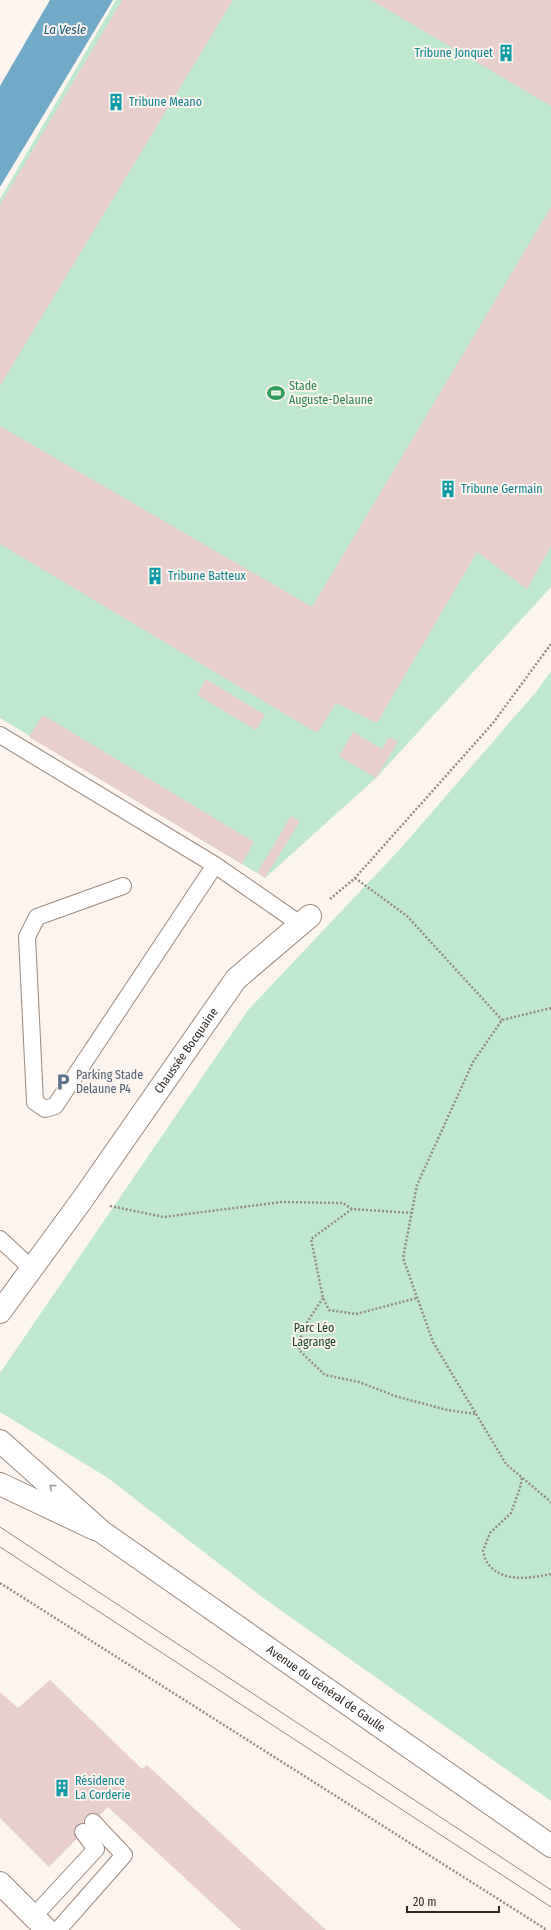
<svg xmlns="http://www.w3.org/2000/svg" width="551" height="1930" viewBox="0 0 551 1930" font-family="'Fira Sans Condensed',sans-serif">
	<rect width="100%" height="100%" fill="#fcf4ee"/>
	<path fill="#bee9cf" d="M116 0H551V587L376 778 265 878 0 718V199Z
		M551 671V1801L262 1597 108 1478 0 1412V1373L248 1010 401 848 536 692Z"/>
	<path fill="#72a9c9" d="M50 0H113L0 187V86Z"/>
	<path fill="#e8cfcd" d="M122 0H233L0 386V205Z
		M371 0H551V106Z
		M551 207V546L527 589 477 552 377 723 336 703 317 733 0 544V426L312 607Z
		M206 679 265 715 256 730 197 695Z
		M43 715 254 842 242 864 29 737Z
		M353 732 382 749 389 737 398 742 376 778 339 756Z
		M291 816 300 821 265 878 257 873Z
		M50 1680 142 1769 147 1765 326 1930H241L108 1807 49 1867 0 1818V1692L18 1708Z"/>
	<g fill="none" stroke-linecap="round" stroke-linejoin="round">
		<g stroke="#9b897d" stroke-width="18">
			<path id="lane" d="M0 735 215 865 300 924
				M123 886 37 917 27 937 35 1102 45 1109 55 1106 215 865
				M0 1239 32 1269
				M34 1916 96 1849 83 1832
				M58 1930 124 1855 93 1822"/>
		</g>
		<g stroke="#9b897d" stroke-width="24">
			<g id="street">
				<path id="s1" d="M0 1312 82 1200 236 979 310 916"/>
				<path d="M0 1484 95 1529"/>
				<path d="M0 1883 47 1930"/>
			</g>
		</g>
		<g stroke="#9b897d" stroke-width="24">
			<g id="secondary">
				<path id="s2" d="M0 1441 102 1532 551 1846"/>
			</g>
		</g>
		<path stroke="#938b86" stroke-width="2.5" stroke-dasharray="2 2" stroke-linecap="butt" d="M355 878 407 916 502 1020
			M330 899 355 878 493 723 551 644
			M551 1008 502 1020 473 1062 417 1185 403 1258 433 1342 506 1464 551 1502
			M110 1206 164 1217 281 1202 343 1203 352 1209
			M412 1213 352 1209 311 1239 323 1298 329 1310 356 1314 417 1298
			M323 1298 302 1330 299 1350 325 1375 359 1382 395 1396 447 1410 476 1414
			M522 1478 520 1488 511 1513 490 1533 483 1551C484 1556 486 1562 489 1565 504 1583 531 1578 551 1574
			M0 1583 547 1930"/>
		<use href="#lane" stroke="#fff" stroke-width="16"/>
		<use href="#street" stroke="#fff" stroke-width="22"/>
		<use href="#secondary" stroke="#fff" stroke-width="22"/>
		<path stroke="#948c86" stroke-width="1" d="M0 1527 551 1890
			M0 1547 551 1907"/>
	</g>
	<defs><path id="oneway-chevron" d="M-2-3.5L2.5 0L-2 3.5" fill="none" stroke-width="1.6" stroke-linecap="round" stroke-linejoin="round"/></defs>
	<use stroke="#a19e9c" href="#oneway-chevron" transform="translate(52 1487) rotate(-138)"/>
	<defs>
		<g id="building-bare" transform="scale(1.38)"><path d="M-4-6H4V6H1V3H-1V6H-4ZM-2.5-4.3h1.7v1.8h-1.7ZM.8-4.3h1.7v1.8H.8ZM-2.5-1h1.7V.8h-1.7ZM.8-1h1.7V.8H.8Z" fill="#0f9aa8" stroke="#fcf4ee" stroke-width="2.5" paint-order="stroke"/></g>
		<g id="stadium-bare" transform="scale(1.38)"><path d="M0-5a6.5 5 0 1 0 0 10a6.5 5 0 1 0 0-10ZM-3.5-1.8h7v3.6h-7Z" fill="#2e9e5b" stroke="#fcf4ee" stroke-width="2.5" paint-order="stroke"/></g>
		<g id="parking-bare" transform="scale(1.38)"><path d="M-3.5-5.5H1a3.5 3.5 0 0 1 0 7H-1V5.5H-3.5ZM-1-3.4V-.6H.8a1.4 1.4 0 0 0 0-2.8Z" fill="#5c6f8a" stroke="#fcf4ee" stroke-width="2.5" paint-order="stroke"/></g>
	</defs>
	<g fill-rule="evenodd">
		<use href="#building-bare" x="506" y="53"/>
		<use href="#building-bare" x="116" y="102"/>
		<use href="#stadium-bare" x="276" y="393"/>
		<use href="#building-bare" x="448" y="489"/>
		<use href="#building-bare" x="155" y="576"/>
		<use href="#parking-bare" x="63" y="1082"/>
		<use href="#building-bare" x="62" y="1788"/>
	</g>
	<g text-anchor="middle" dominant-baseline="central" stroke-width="4" stroke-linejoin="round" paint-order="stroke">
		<g font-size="12" fill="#0d838f" stroke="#fcf4ee" text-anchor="start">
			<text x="493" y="53" text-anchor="end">Tribune Jonquet</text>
			<text x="129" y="102">Tribune Meano</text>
			<text x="461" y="489">Tribune Germain</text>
			<text x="168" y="576">Tribune Batteux</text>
			<text x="75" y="1781">Résidence<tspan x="75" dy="14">La Corderie</tspan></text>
		</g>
		<g font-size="12" fill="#27864d" stroke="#fcf4ee" text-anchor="start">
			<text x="289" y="386">Stade<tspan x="289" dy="14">Auguste-Delaune</tspan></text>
		</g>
		<g font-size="12" fill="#2f2722" stroke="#fcf4ee">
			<text stroke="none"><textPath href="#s1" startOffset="321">Chaussée Bocquaine</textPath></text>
			<text stroke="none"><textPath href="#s2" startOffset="410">Avenue du Général de Gaulle</textPath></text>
		</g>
		<g font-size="12" fill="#4e5e75" stroke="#fcf4ee" text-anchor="start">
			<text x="76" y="1075">Parking Stade<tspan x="76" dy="14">Delaune P4</tspan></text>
		</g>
		<g font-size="12" fill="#16422b" stroke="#fcf4ee">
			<text x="314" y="1328">Parc Léo<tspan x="314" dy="14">Lagrange</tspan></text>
		</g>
		<g font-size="13" font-style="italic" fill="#0e5475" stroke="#fcf4ee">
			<text x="65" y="29">La Vesle</text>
		</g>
	</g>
	<path d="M407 1906v6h92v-6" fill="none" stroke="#2f2722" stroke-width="2"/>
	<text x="413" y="1906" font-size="12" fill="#2f2722" stroke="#fcf4ee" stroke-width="3" paint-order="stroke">20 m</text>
</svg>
